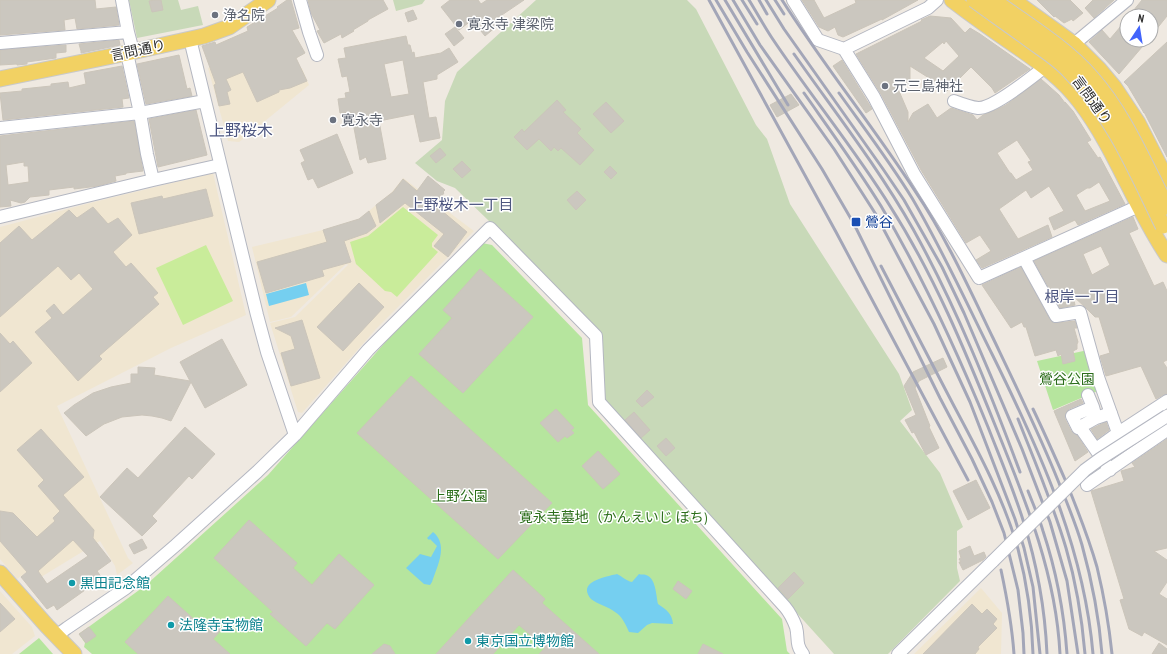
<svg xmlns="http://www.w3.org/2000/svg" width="1167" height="654" viewBox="0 0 1167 654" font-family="'PT Sans Narrow','Noto Sans JP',sans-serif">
	<rect width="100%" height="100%" fill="#efe9e1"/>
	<path fill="#f0e6d1" d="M254 48 269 80 302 68 309 85 243 139 239 142 228 141 208 68Z
		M213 173 246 315 171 348 57 406 128 558 133 563 117 575 115 566 100 541 41 577 32 568 17 579 0 559V227L94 202Z
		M403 178 474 231 376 329 302 413 298 412 270 323 295 317 348 265 367 282 347 264 345 265 291 317 270 322 252 247 323 230 359 219 392 192Z
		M981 588 1002 613 1001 654H914Z
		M0 591 32 627 35 636 12 654H0Z"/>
	<path fill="#b6e59e" d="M482 243 492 245 582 338 588 405 782 619 787 651 790 654H92L84 647 85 643 79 634 146 585 268 475 389 338 433 294Z
		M1088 350 1100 390 1053 410 1037 361Z
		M39 638 53 654H19Z"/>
	<path fill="#c8d9b8" d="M129 0H178L181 10 198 6 203 25 137 38Z
		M393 0H425L422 4 396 11Z
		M536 0H687L696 9 756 125 767 139 790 204 899 374 912 410 900 421 940 473 963 527 957 531V568L960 581 888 654H834L603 399 602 336 489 221 455 188 437 181 415 163 442 140 445 101 457 72Z"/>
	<path fill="#c9ec9a" d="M403 207 438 235 432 243V247L438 252 397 297 391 292 385 291 356 264 350 242 368 236Z
		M206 245 233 301 183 325 156 268Z"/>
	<path fill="#75cff0" d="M306 283 309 295 269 306 266 294Z
		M433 532C449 545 437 566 432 582L430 585 424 584 406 568 420 554 431 557 437 546 430 539 429 540 427 538Z
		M617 574C622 576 626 581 632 582L639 574C641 575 644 574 646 575 656 578 656 595 658 604 667 610 672 614 673 624L652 623 647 625 638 633 629 632C626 625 622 616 615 612 609 607 597 604 591 599 589 597 587 593 587 591 586 580 609 576 617 574Z"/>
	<path fill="#cbc7bf" stroke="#cbc5ba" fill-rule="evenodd" d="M0 0H95L96 9 116 7 119 25 77 29 75 18 64 20 65 30 0 35Z
		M155 0H161L163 10 152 12 149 1Z
		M287 0H291L299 28 292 30 305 53 296 58 307 81 290 88 279 90V92L257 102 243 72 226 79 231 90 227 92 230 104 219 106 214 85 216 84 202 46 215 42 216 45 248 31 247 27 278 8 277 7Z
		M308 0H383L388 9 368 20V21L353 30 354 31 342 38 341 34 324 43 317 31 320 30 311 13Z
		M450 0H478L481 4 487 0H524L493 21 497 26 485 36 472 20 459 30 441 7Z
		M802 0H814L824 18 856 3 855 0H918L882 20V19L843 37 838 35 835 27 828 31 819 27Z
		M1037 0H1070L1083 13 1073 21 1072 19 1064 23 1055 16 1054 17Z
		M1093 0H1114L1094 18 1085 8Z
		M1142 0H1167V16L1151 36V16H1129Z
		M413 10 417 19 408 22 405 13Z
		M930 16 951 18 965 33 970 28 980 34 1030 69 995 93 992 88 971 67 946 92 937 83 910 66V85L896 84 908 112V122L913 113 928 104 937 118 951 108 973 115 977 120 983 115 996 110 1006 105 1041 79 1059 95 1065 103V102L1073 111 1091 140 1087 142 1098 158 1100 157 1125 204 1078 225 1075 220 1054 230 1049 218 1064 211 1049 186 1031 198 1026 190 999 209 1018 239 1048 225 1052 237 982 268 976 260 991 251 980 235 966 243 921 170 881 94 856 54 922 21 921 20ZM946 41 959 56 943 71 924 58 943 42 944 44ZM1017 140 1031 161 1028 162 1033 170 1016 180 1011 173H1010L997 153ZM1099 182 1110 201 1085 211 1076 195 1087 188H1090Z
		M1127 19V40H1148L1119 74 1089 42 1102 30 1110 39Z
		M455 27 464 38 454 46 445 34Z
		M406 36 408 45H410L412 53 414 52 415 58 441 53 449 48 458 62 437 75V79L423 82 429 118 436 117 440 138 420 142 414 114 379 121 386 159 368 163 366 157 360 160 351 112 340 113 338 99 346 98 345 93 350 92 347 76 342 77 338 59 346 58 344 48ZM403 60 409 94 391 97 384 64Z
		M119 40 120 45 81 53V51L79 44Z
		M1167 42V157L1144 112V113L1128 86 1124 82Z
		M66 45V52L56 53V58L27 62V64L17 65V64L0 65V50Z
		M179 55 187 89 190 88 192 96 146 104 137 64Z
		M842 60 872 109 866 113 833 66Z
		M122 66 129 98 122 99 123 107 3 120 0 93 22 91V89L51 86V84L68 82 69 88 86 84 84 73Z
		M791 94 799 105 777 117 770 105Z
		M557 100 566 110 563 112 581 129 577 133 594 150 580 165 561 148 558 151 554 147 551 151 539 139 527 150 514 137 522 129 524 132Z
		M606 102 624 121 611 133 593 114Z
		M196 110 207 155 158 167 149 119Z
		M134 121 143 171 126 173V174L115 176 116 181 98 186 74 189V187L49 190V195L30 197 25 202 21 203 10 200 11 206 0 207V136ZM24 162V166H28L29 182 8 185 6 165Z
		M337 134 353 173 318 188 313 178 308 180 301 163 305 161 300 150Z
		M440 148 446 155 436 163 430 156Z
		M462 161 471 170 462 178 453 169Z
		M610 166 617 173 611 179 604 172Z
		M428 176 445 190 443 192 444 193 435 205 467 232 448 257 434 246 444 234 405 203 380 223 376 205 393 192 403 179 417 191Z
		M206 189 213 216 139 234 131 203 162 196 163 199Z
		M577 191 586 200 576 210 567 200Z
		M93 207 108 224 118 218 132 235 113 252 126 267 131 263 158 293 153 297 159 304 99 356 102 359 78 381 35 332 52 318 46 311 54 304 63 315 93 289 79 273 71 280 58 266 0 317V243L19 226 32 240 69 210 77 218Z
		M369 211 376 226 367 233 344 241 351 262 322 270 324 276 266 293 257 262 327 242 323 230 359 219Z
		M1133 217 1138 229 1129 233 1154 286 1163 282 1167 291V360L1163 362 1167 368V394L1163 395 1156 399 1141 366 1106 376 1100 356 1110 353 1099 317H1095L1085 307 1073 296 1075 305 1060 308 1034 261ZM1101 246 1110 265 1092 275 1083 254Z
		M1021 267 1050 320 1053 323H1057L1075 321 1077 328H1074L1078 342 1077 344V349L1073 351 1075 361 1063 364 1061 354 1058 356 1056 350 1035 356 1026 327H1024L1022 322 1011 328 982 285Z
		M480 269 533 317 463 393 419 354 452 318 443 310Z
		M359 283 384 307 343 351 317 327Z
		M302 320 320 378 291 386 281 353 295 349 291 336 275 328Z
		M0 333 10 344 13 341 32 363 0 392Z
		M222 339 247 385 205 408 191 382 171 421 162 418 152 416 142 415 122 417 104 424 86 436 64 413 74 405 93 393 111 387 131 383V374H138V367L155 368 154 375 190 381 180 362Z
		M943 358 947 367 919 381 915 388 930 426 929 427 939 448 926 455 914 432 912 433 905 420 916 415 904 386 913 372Z
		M411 376 552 503 498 559 357 433Z
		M647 390 654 397 642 407 636 401Z
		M1081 399 1083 403 1069 409 1066 412 1065 415V419L1071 431 1077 435 1088 452 1075 461 1054 411Z
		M556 409 574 428 571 430 574 433 567 438 565 436 558 442 540 423Z
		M634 412 650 430 641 438 625 420Z
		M1106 422 1109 430 1097 439 1091 429Z
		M185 427 215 454 192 479 189 476 152 516 157 521 142 536 100 497 127 468 138 478Z
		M41 429 84 477 63 495 94 530 93 538 111 561 97 571 102 578 57 610 54 605 47 609 21 577 27 572 0 541V511L13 513 37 537 55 521 53 518 60 511 38 486 44 480 17 450ZM73 540 88 556 47 584 38 571Z
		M666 438 675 448 666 456 657 446Z
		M1167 439V548L1154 551 1167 560V582L1159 594 1167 599V645L1144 632 1142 636 1129 629 1120 600 1124 599 1091 491 1124 481 1121 471 1135 467 1132 463Z
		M598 451 620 474 603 489 582 466Z
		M976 480 990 508 968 520 953 491Z
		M249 520 297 563 293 568 312 585 339 554 374 585 335 629 327 623 306 646 270 614 273 612 214 558Z
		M142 539 147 548 134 554 129 545Z
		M970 546 974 556 984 552 986 557 983 560 963 570 959 562H961L959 559 961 558 959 551Z
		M513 570 545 599 542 603 599 654H539L545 648 519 625 493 654H436Z
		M794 572 804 583 788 599 778 588Z
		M678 581 692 591 686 599 673 589Z
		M168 596 207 631 215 622 222 629 213 639 230 654H138L125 642Z
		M0 603 15 619 0 632Z
		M972 604 982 614 987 609 997 619 993 624 997 628 978 647 979 649 975 654H923Z
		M89 627 96 636 86 643 79 634Z
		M1159 643 1167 649V654H1152Z
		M384 644 390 646 395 654H372Z
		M703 644 723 654H698Z"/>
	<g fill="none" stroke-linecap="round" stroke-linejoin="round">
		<g stroke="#b4b7c1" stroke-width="14">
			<path id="minor" d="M122 0 128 32
				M300 0 309 32 317 55
				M793 0 818 40 844 49 874 97 914 174 979 278 1139 206
				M190 39 257 315 267 352 295 435
				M0 43 128 32 133 51
				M1074 44 1127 0
				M844 49 928 8 937 0
				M127 53 140 113 147 154 153 180
				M954 101C962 104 970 107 978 108 993 109 1032 77 1045 67
				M0 128 140 113 205 101
				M0 217 153 180 220 165
				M1024 258 1056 316 1080 312 1098 377 1118 433
				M1088 395 1093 407
				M1096 418 1093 407 1072 416 1078 428 1096 418 1111 413
				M1080 427 1110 470
				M1096 449 1118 433 1167 401
				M1087 485 1167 430
				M56 636 67 628 126 588 176 545 257 472 295 435 368 350 490 228 596 336 599 402 785 607C790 613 793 619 796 627 799 638 795 644 803 654
				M898 654 993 561"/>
		</g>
		<g stroke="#c9c9c9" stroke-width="17">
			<path id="major" d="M952 0C973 16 994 31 1016 46 1039 62 1063 79 1080 102 1116 149 1134 206 1167 255
				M1013 0 1074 44 1099 69 1114 87 1138 123 1167 180
				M0 79 127 53 204 36 229 27 268 0
				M0 573 47 626 74 654"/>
		</g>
		<use href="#minor" stroke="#fff" stroke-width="12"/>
		<use href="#major" stroke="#f2d163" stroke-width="15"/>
		<path stroke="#a3a6b8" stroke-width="3" d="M709 0 836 232 968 480
			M716 0 747 52 822 169 854 224 940 398 972 459 992 502 1004 533 1018 590 1023 633 1024 654
			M725 0 788 105
			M733 0 760 45 834 149 875 213 934 324 970 402 1015 519 1024 548 1033 587 1040 654
			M742 0 757 24
			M749 0C757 13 764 26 772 38 810 95 854 148 890 206 934 275 965 350 995 425 1025 499 1056 573 1060 654
			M759 0 767 14
			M766 0 784 29 883 169 904 200 942 267 964 313 1022 449 1050 522 1067 581 1078 654
			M775 0 784 14
			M782 0C824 66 873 126 915 191 946 237 969 288 993 338 1016 386 1039 433 1059 483 1067 503 1076 524 1082 545 1092 581 1099 617 1102 654
			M794 54C834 111 878 167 913 229 956 306 989 389 1020 472
			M804 93C830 130 857 167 881 206 923 277 957 351 988 427 1000 458 1013 488 1023 520 1037 564 1045 608 1047 654
			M839 93C864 128 890 162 912 198 942 249 966 302 992 354 1039 449 1084 547 1093 654
			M881 266C905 312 929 359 954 406 978 451 1004 499 1018 549 1027 583 1032 619 1033 654
			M1033 409C1045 434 1056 459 1067 484 1078 511 1089 539 1097 567 1104 596 1109 625 1112 654
			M1018 419C1035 462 1053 504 1066 548 1076 582 1082 619 1085 654
			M1028 491C1033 504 1039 517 1043 531 1056 570 1064 612 1067 654
			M1001 570C1007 598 1012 626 1014 654"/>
		<g stroke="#b4b7c1" stroke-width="14" stroke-linecap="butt">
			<path id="minor-bridge" d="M993 561 1085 470 1100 459 1167 416"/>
		</g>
		<g stroke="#c9c9c9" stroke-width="17" stroke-linecap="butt">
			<path id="major-bridge" d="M974 0C993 14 1012 27 1031 41 1045 51 1060 60 1071 73 1113 115 1137 173 1163 226
				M993 0C1025 23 1065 47 1091 77 1124 114 1144 163 1167 207"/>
		</g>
		<use href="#minor-bridge" stroke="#fff" stroke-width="12"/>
		<use href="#major-bridge" stroke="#f2d163" stroke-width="15"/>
	</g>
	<g fill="#6b7280" stroke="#fff" stroke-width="1.5">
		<circle cx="215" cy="15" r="4"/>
		<circle cx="459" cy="24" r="4"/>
		<circle cx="885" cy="86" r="4"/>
		<circle cx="333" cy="120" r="4"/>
	</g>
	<rect fill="#1a4fb4" stroke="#fff" stroke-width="1.5" x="851" y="217" width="10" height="10" rx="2"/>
	<g fill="#0f9aa8" stroke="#fff" stroke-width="1.5">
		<circle cx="72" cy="583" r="4"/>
		<circle cx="171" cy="625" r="4"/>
		<circle cx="468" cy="641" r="4"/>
	</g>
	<g text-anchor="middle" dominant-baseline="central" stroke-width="3" stroke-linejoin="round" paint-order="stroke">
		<g font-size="14" fill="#5b616d" stroke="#fff" text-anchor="start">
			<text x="223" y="15">浄名院</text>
			<text x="467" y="24">寛永寺 津梁院</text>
			<text x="893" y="86">元三島神社</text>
			<text x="341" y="120">寛永寺</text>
		</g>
		<g font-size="14" fill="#2e2e2e" stroke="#fff">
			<text transform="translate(138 50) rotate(-12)">言問通り</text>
			<text transform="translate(1092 100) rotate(54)">言問通り</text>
		</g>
		<g font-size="14" fill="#164399" stroke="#fff" text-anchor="start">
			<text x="865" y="222">鶯谷</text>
		</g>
		<g font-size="14" fill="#2c6e1b" stroke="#fff">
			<text x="1067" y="379">鶯谷公園</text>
			<text x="460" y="496">上野公園</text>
			<text x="613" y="517">寛永寺墓地（かんえいじ ぼち)</text>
		</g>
		<g font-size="14" fill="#0d838f" stroke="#fff" text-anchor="start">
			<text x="80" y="583">黒田記念館</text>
			<text x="179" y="625">法隆寺宝物館</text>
			<text x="476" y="641">東京国立博物館</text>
		</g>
		<g font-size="15" fill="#4d5680" stroke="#fff">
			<text x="461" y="204">上野桜木一丁目</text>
			<text x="1082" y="296">根岸一丁目</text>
		</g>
		<g font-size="16" fill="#4d5680" stroke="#fff">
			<text x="241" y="130">上野桜木</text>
		</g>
	</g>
	<g transform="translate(1139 28) rotate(12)"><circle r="19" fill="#ffffff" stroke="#ababab"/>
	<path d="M0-3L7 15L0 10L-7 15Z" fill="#4264fb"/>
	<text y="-6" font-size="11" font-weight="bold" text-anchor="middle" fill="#2e2e2e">N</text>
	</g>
</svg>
